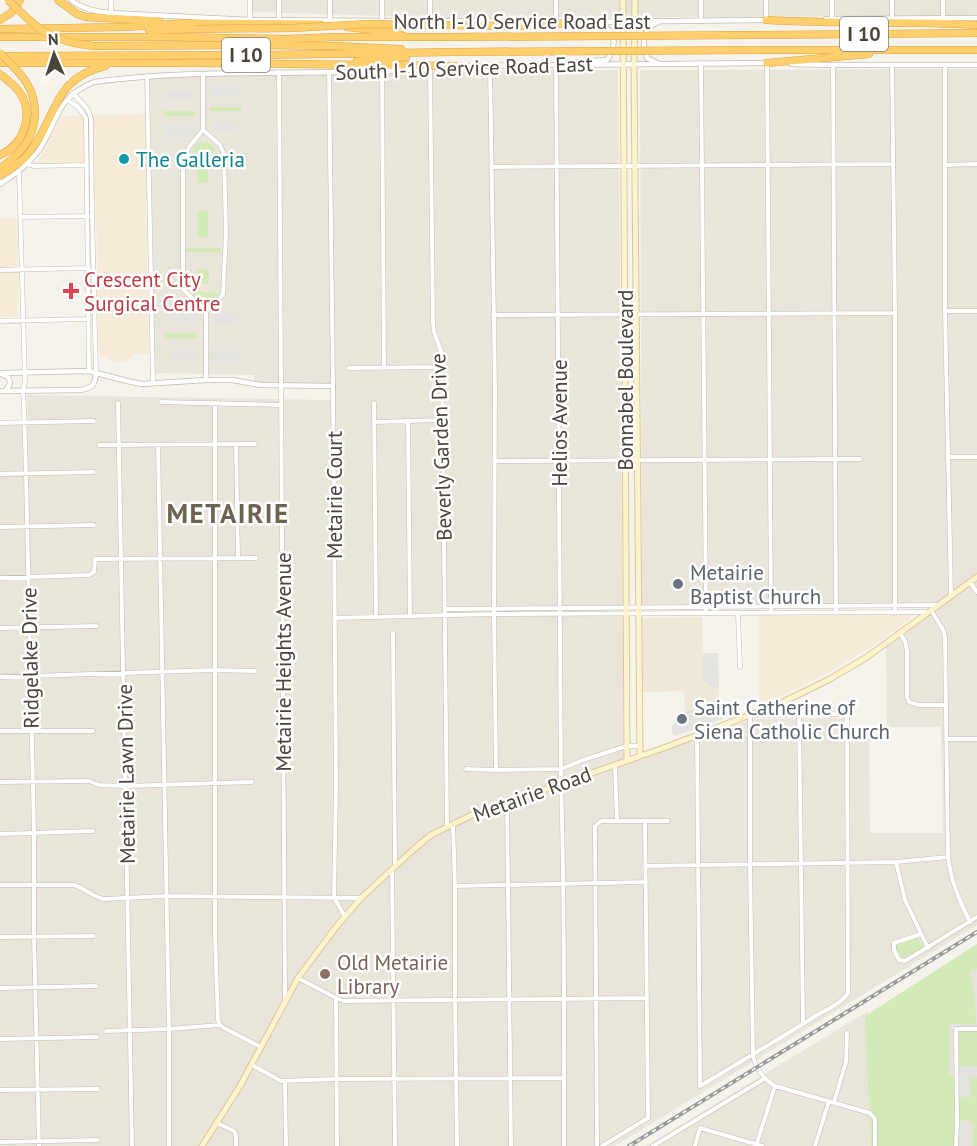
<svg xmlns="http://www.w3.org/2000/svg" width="977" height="1146" viewBox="0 0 977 1146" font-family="'PT Sans',sans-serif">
	<rect width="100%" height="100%" fill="#f6f3ec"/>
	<path fill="#eae5da" d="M251 0H977V16L448 18 251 12Z
		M977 69V925L615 1146H0V426H28L27 395 335 400V384L255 382 254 375 154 373 150 75 618 70 624 764 752 719 844 718V727H869L870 833H943L941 727H887L886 646 945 603 642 605 640 70Z
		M868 1011 871 1146H646Z"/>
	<path fill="#f7ead8" d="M150 114 151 195 146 203 149 354H135L125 362 118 363 99 355 96 204 93 196 92 163H37L61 116Z
		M0 218H18V317H0Z
		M907 614 910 616V619L876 644 829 672 759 707V615Z"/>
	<path fill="#efe8d6" d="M702 617 703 653H718L719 708 685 710 684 691 642 692 641 618Z"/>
	<path fill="#d2eab5" d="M210 107H241L242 111H210Z
		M163 111H194L195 116H163Z
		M201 141 202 143 206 141 215 148V151C207 156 199 155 192 150Z
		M197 162H208V183H197Z
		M197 211H208V237H197Z
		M185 248H220V252H185Z
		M197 270H209V284H197Z
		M197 290 205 293 215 291 219 295 209 302H204L203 303 191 293Z
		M165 333H197V338H165Z
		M917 937 924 948 901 958 895 949 896 946Z
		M977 944V1146H871L865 1016Z"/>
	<path fill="#e5e3e0" d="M210 86H238V96H210Z
		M167 91H193L192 100H167Z
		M211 122H238V132H215V130L211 127Z
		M166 126H194V130L189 137H166Z
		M170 312H197V322H170Z
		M213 314 239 315 238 325 213 324Z
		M171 350H197V359H171Z
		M211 351H239V362H211Z
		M718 653 719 687 713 688V686H708V681H703V657L706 654Z
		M719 708V714H723V719L675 736 672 734V725L679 720 683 714H685V710Z
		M977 969V1031L959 1032 958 1066H977V1077L970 1078 971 1097H959L958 1075H949V1024H976L975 1004 970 970Z
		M959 1120 973 1122V1146H958Z"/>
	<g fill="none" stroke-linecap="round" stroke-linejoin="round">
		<g stroke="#c2bbae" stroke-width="5">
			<path id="minor" d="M111 0V13
				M250 0V20
				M330 0V20
				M382 0V20
				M556 0V22
				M701 0V21
				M766 0V20
				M892 0V19
				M832 19V0
				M943 19V0
				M279 20V0
				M430 20V0
				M701 63 706 614
				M767 63 771 613
				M490 65 495 389 494 614 496 770
				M556 65 561 783C565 904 564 1025 564 1146
				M833 65 836 613
				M892 65 895 313V613
				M945 66V311L951 595
				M430 68 433 323 434 332 442 354 447 826
				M382 71 384 368
				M279 72 285 999
				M329 72 333 386 336 785 334 897 345 917
				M147 77 153 383
				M73 93C80 102 89 107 91 119L92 211 96 372
				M67 100 78 107 86 118 89 371
				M203 130 220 145 224 154 226 233 223 294 217 302 206 307
				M203 130 189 147 183 160V283L184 290 198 304 206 307
				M203 130V74
				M27 164 34 166 87 165
				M946 165 977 164
				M491 167 892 164
				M19 171 25 381 23 391 24 408 26 474 34 833V936L39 1146
				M21 217 88 216
				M0 270 89 268
				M945 311H977
				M493 315 895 313
				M0 321 89 319
				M349 368 442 367
				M206 380V307
				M161 402 281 405
				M118 403 132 1146
				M215 403V936L218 1020 220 1025 224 1028 261 1047
				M374 403 376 617
				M408 421 410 616
				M374 422 442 420
				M0 423 94 421
				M99 445 255 444
				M158 445 169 1029V1146
				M236 445 238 558
				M949 457H977
				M494 461 860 459
				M0 474 94 472
				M0 527 94 525
				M0 578 89 575 94 572 95 559 256 558
				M970 582 977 592
				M445 609 937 605
				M931 610 943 630 945 637 948 857C951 881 959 900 970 922
				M738 613 740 667
				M334 618 494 614 926 612
				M0 628 97 626
				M393 633 395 866
				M900 633 905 641 907 651V697L909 702 919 705H946
				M0 677 214 670 255 671
				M799 714 803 1024
				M0 731H93
				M697 735 700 1086
				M946 739H977
				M615 765 617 821
				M466 769 496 770 561 769 583 760 627 746H640
				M0 782 89 781 99 785 126 786 252 782
				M507 802 511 1146
				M453 824 455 886V999L457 1146
				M0 834 93 831
				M896 862 905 900 928 948
				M645 866 896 862 948 857
				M392 869 395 1146
				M0 885H74C85 888 92 897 104 899L166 896 361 898
				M455 886 646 882
				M921 934 894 943V950L899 960 905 961 977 917
				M0 937 94 936
				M298 978 336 998 344 1001 647 998
				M0 988 96 986
				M336 998 337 1146
				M106 1031 169 1029 220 1025
				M0 1039 97 1037
				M252 1065 281 1081 336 1079 564 1078
				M285 1081 286 1146
				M700 1086C738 1063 776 1041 814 1017 825 1010 841 1004 848 993L847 714 750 715V865L753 1055C755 1069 763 1078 775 1086L870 1113 875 1119V1146
				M0 1090 98 1089
				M834 1102 846 1062 847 1033
				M217 1123 234 1131 236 1136V1146
				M700 1128 762 1146
				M0 1142 98 1140
				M597 1146 595 826 601 821H668
				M602 1146 648 1118 645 821
				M653 1146 764 1079
				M695 1146 700 1128
				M756 1146 775 1086
				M815 1146 829 1101
				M956 1146 957 1123 956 1029H977"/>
		</g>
		<g stroke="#c2bbae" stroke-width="6">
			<path id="tertiary" d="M71 0C82 9 97 12 111 13L250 20 539 22
				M826 19 977 18
				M589 22 767 20
				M577 62 607 60C617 46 616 33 601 23
				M657 63 647 58C642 42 641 30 658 22
				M791 64 833 65H977
				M455 66 767 63
				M0 184C15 175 29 164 39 150 59 120 55 98 94 82 203 67 313 77 423 69
				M0 373 89 371 127 381 142 384 206 380H232L260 385 333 386
				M1 374 8 377C12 384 9 386 5 391
				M0 391 81 390C94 387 95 385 96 372"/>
		</g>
		<g stroke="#d6c79b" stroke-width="7">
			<path id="secondary" d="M623 0 627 760
				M635 0 634 64 640 756
				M202 1146 240 1086 298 978 336 927 361 898 414 849 431 835 472 815 669 746 781 703 830 679 867 657 977 577"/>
		</g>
		<g stroke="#e0a43c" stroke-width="8">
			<path id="motorway" d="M58 0 77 14 86 17 159 21
				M0 20 11 13 20 0
				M766 20C837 24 907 21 977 25
				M518 26 591 22
				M347 27 392 32 404 36
				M0 29 126 27 186 23 321 24
				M149 30 195 29
				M752 35 977 33
				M0 37H169L287 39 334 37H452
				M249 45 334 46 401 49
				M751 50H977
				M1 56 265 55 454 52
				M357 61 406 57
				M0 63H202L455 66
				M767 63 869 54
				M0 74C6 79 13 84 18 90 35 112 25 144 0 155
				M0 169C20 153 32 143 35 116
				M0 175C12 168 24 161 32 149 58 113 54 78 105 66"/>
		</g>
		<use href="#minor" stroke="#fff" stroke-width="4"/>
		<use href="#tertiary" stroke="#fff" stroke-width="4.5"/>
		<use href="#secondary" stroke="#fff3cd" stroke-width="5"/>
		<use href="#motorway" stroke="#ffcf6e" stroke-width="7"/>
		<g stroke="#9a9a9a" stroke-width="4">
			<path id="rail" d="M629 1146 977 932"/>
		</g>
		<use href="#rail" stroke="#fff" stroke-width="1.5" stroke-dasharray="4.5" stroke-linecap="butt"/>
		<g stroke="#e0a43c" stroke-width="8" stroke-linecap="butt">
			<path id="motorway-bridge" d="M8 0C38 29 50 42 94 46L249 45
				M195 29 292 28 367 24 518 26
				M452 37 752 35
				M454 52 751 50
				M0 53C19 72 36 86 35 116"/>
		</g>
		<use href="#motorway-bridge" stroke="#ffcf6e" stroke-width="7"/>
	</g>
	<circle fill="#0f9aa8" stroke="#fff" stroke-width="2" cx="124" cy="159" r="6"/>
	<path fill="#e0444e" stroke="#fff" stroke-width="2" d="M68 282h6v6h6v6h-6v6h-6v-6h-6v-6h6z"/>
	<g fill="#6b7280" stroke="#fff" stroke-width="2">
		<circle cx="678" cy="584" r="6"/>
		<circle cx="682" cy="719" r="6"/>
	</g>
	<circle fill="#8d6e63" stroke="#fff" stroke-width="2" cx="325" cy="974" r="6"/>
	<g text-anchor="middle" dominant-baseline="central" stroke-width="5" stroke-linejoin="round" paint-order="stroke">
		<g fill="#fff" stroke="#817c74" stroke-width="1.5">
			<rect x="840" y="17" width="48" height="34" rx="4.5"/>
			<rect x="222" y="38" width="48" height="34" rx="4.5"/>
		</g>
		<g font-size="20" font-weight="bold" fill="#4b4439">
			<text x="864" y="34">I 10</text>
			<text x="246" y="55">I 10</text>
		</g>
		<g font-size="21" fill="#4b4439" stroke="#fff">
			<text x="522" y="21">North I-10 Service Road East</text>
			<text transform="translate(464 68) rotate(-2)">South I-10 Service Road East</text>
			<text transform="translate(625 380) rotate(-90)">Bonnabel Boulevard</text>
			<text transform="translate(559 423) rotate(-90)">Helios Avenue</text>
			<text transform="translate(441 447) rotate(-92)">Beverly Garden Drive</text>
			<text transform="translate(334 495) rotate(-90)">Metairie Court</text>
			<text transform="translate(30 658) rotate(-91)">Ridgelake Drive</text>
			<text transform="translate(283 662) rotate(-90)">Metairie Heights Avenue</text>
			<text transform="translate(126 774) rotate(-91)">Metairie Lawn Drive</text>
			<text transform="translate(532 794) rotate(-20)">Metairie Road</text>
		</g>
		<g font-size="21" fill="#0d838f" stroke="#fff" text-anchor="start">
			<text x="136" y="159">The Galleria</text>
		</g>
		<g font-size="21" fill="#be3a42" stroke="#fff" text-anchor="start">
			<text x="84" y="279">Crescent City<tspan x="84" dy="24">Surgical Centre</tspan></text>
		</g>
		<g font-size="21" fill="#5b616d" stroke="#fff" text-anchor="start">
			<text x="690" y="572">Metairie<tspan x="690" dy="24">Baptist Church</tspan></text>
			<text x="694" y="707">Saint Catherine of<tspan x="694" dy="24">Siena Catholic Church</tspan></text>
		</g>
		<g font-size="21" fill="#785e54" stroke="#fff" text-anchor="start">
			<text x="337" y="962">Old Metairie<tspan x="337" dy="24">Library</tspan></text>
		</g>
		<g font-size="27" font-weight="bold" letter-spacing="1.5" fill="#6e6250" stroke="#fff">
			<text x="228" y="513">METAIRIE</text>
		</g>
	</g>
	<g transform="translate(54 54) rotate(357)" stroke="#ffffff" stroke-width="4.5" paint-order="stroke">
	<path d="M0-4.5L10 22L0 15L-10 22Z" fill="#4b4439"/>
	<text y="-9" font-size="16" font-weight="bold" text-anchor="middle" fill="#4b4439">N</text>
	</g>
</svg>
